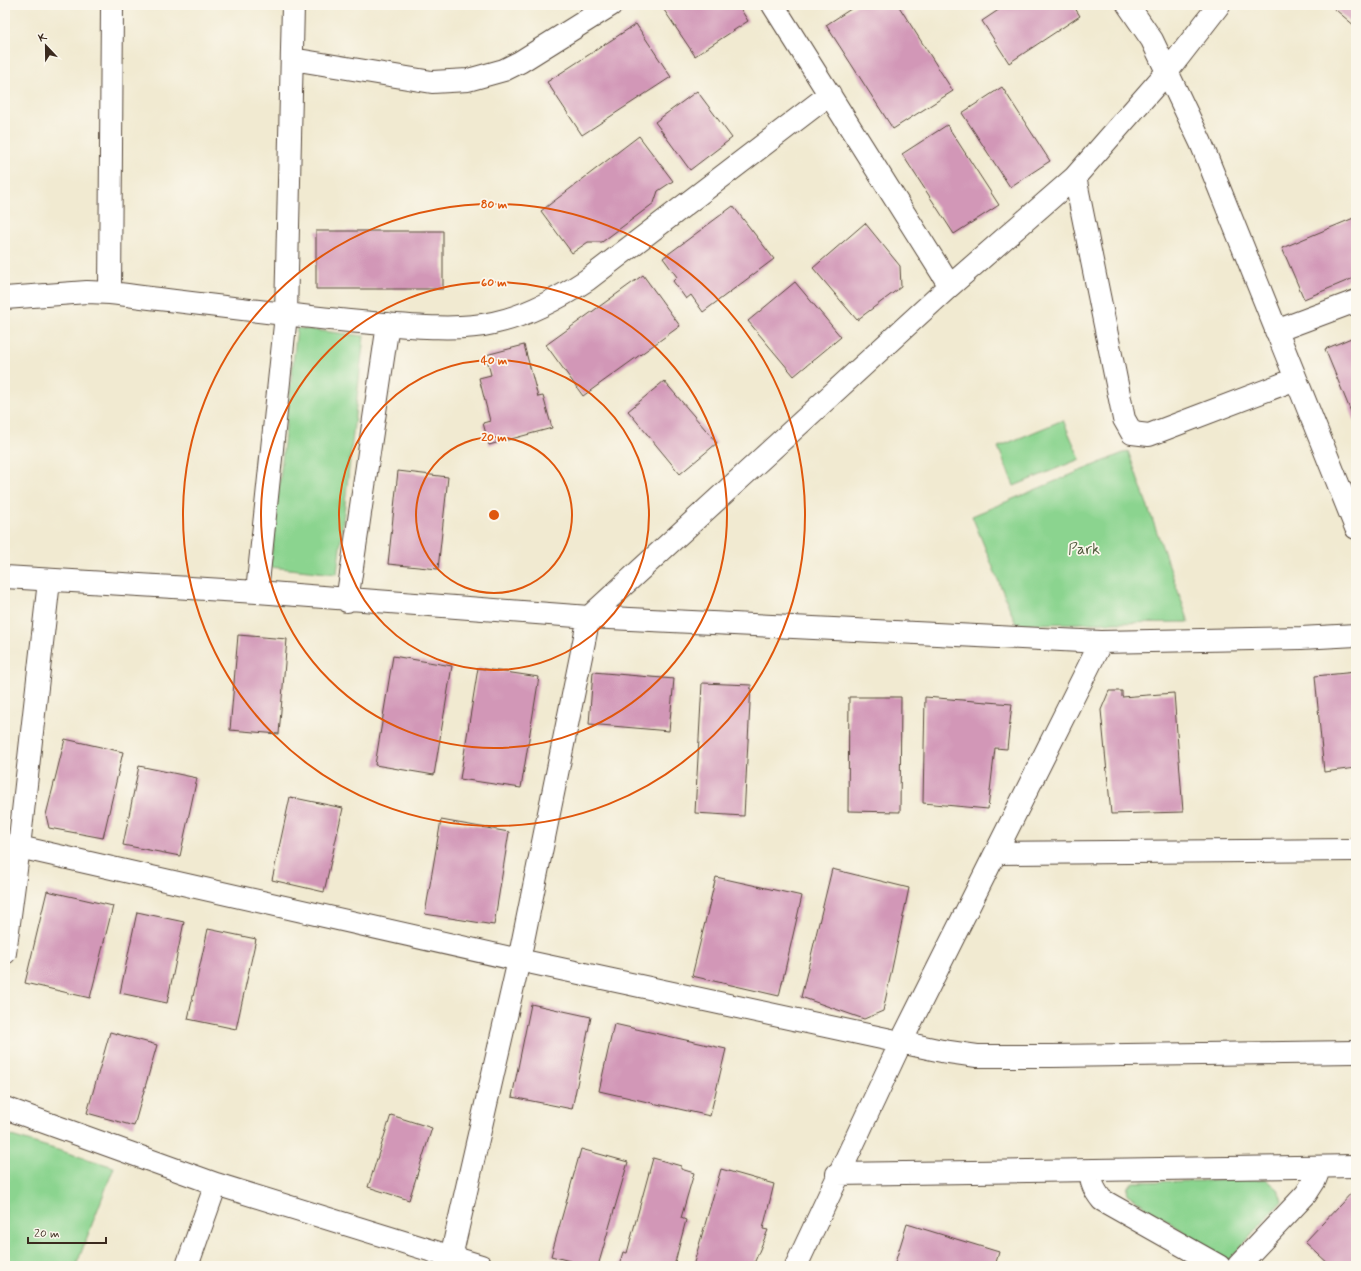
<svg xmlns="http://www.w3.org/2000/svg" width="1361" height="1271" viewBox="0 0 1361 1271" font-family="Mynerve,sans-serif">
	<rect width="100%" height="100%" fill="#fbf7ec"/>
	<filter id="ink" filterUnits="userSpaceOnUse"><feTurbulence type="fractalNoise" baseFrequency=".025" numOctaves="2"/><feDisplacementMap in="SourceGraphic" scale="8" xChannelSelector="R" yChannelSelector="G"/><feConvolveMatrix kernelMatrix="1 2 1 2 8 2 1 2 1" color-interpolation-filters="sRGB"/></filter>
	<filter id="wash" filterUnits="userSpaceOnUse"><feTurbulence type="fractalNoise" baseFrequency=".012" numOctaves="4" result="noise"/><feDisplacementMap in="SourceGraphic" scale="16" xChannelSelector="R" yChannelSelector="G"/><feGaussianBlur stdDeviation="0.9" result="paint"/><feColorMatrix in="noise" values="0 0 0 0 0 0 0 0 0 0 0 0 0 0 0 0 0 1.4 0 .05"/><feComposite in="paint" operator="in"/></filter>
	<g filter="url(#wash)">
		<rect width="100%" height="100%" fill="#f1ead1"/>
		<path fill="#8bd48f" stroke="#637f56" d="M297 328 364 336 337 574 270 567Z
			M1063 420 1080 459 1014 486 998 447Z
			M1128 451 1189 622 1016 624 972 516Z
			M5 1134 114 1167 76 1266H5Z
			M1267 1180 1278 1189 1282 1201 1228 1261 1127 1194 1128 1186 1133 1182Z"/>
		<g id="blocks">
			<path fill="#d297b7" d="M665 5H738L748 21 695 56 662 7Z
				M857 5H898L953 91 893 129 826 25Z
				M1006 5H1073L1080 16 1009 63 982 21Z
				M1330 5H1356V27Z
				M636 24 671 77 582 135 547 82Z
				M1002 87 1050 161 1010 187 962 113Z
				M697 91 732 138 690 170 655 122Z
				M947 125 999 205 954 234 902 154Z
				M639 136 673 181 658 191 654 203 602 242H588L572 253 541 211Z
				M733 206 774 259 703 312 691 295 686 299 673 281 677 277 663 258Z
				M1356 217V277L1304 299 1282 248Z
				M865 223 900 266 901 287 857 320 813 268Z
				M316 231H443V289H316Z
				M643 275 680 326 583 396 546 345Z
				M795 282 841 337 794 376 748 321Z
				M1356 336V424L1325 349Z
				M524 345 538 397 543 396 552 428 489 445 483 423 490 421 479 378 491 375 486 355Z
				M664 381 717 443 680 474 628 411Z
				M398 471 448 477 438 569 388 564Z
				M238 635 287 639 279 734 230 730Z
				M393 656 452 666 434 775 375 765Z
				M478 668 539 677 521 788 460 779Z
				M593 672 674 679 669 731 589 724Z
				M1356 672V768L1324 772 1315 676Z
				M702 683 751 685 744 816 695 813Z
				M1109 691H1122V697L1174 693 1183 812 1111 814 1101 710Z
				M849 697H901L900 812 848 811Z
				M925 697 1012 704 1007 749 995 748 988 809 923 803Z
				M65 739 123 752 103 838 49 828 46 815Z
				M139 766 197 778 180 856 123 845Z
				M290 797 343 808 324 892 272 880Z
				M441 820 509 832 494 925 425 914Z
				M832 869 909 888 883 1011 864 1019 801 997Z
				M716 877 802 896 779 996 692 976Z
				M47 891 113 906 90 998 25 983Z
				M137 912 184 922 167 1003 120 993Z
				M208 929 256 939 236 1029 188 1019Z
				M531 1004 591 1017 572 1109 512 1097Z
				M614 1024 726 1049 710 1116 599 1091Z
				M110 1032 157 1045 134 1126 87 1113Z
				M391 1115 432 1128 409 1200 368 1187Z
				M581 1149 628 1162 598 1266H589L551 1256Z
				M653 1158 681 1166V1169L694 1173 681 1218 686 1220 674 1266H619L623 1252 627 1253Z
				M721 1169 774 1184 763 1229 768 1230 753 1266H693Z
				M1356 1188V1266H1331L1305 1242Z
				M907 1224 999 1252 995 1266H894Z"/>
		</g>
	</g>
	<g filter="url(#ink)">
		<use href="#blocks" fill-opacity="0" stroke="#564739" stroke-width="1"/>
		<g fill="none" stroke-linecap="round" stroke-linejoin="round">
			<g stroke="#564739" stroke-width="24">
				<path id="minor" d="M773 5 950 286
					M1128 5 1152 40 1201 143 1356 528
					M292 59 432 82 468 80 504 70 520 62 611 5
					M1075 177 1124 419 1132 433 1149 435 1296 379
					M110 293 112 5
					M5 298 87 292 110 293C193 303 277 314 360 322 399 325 457 332 493 323 527 316 558 299 587 280L830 94
					M1276 331 1356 301
					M5 577 257 592 589 617 1101 642 1301 638 1356 635
					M49 581 19 847 519 960 942 1051 977 1056H1052L1356 1052
					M257 592 286 315 293 5
					M347 601 388 324
					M996 853 1356 850
					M5 953 19 847
					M5 1108 216 1184 187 1266
					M1090 1171C1091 1183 1094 1190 1102 1200L1219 1266
					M837 1174 1356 1166
					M216 1184 481 1266
					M451 1257 519 960 589 617 950 286 1075 177 1167 72 1219 5
					M796 1266 901 1042 1101 642
					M1238 1266 1306 1194 1315 1180 1320 1167"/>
			</g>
			<use href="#minor" stroke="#fff" stroke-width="22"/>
		</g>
	</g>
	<g fill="none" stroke="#df570d" stroke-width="2">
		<circle cx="494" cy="515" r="78"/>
		<circle cx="494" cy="515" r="155"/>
		<circle cx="494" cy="515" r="233"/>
		<circle cx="494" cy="515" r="311"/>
	</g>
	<g text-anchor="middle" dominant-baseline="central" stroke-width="3.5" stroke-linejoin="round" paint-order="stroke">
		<g font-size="16" fill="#535d40" stroke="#fbf7ec">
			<text x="1084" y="549">Park</text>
		</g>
	</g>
	<circle cx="494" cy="515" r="6" fill="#df570d" stroke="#fbf7ec" stroke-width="2"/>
	<g font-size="12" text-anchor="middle" font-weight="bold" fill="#df570d" stroke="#fbf7ec" stroke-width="3.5" stroke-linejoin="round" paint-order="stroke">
		<text x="494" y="208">80 m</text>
		<text x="494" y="286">60 m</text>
		<text x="494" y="364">40 m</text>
		<text x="494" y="441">20 m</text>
	</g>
	<rect width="1361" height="1271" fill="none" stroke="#fbf7ec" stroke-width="20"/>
	<g transform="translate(46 46) rotate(338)" stroke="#fbf7ec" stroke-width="3" paint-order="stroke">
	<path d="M0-3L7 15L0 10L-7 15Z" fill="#3b2a1e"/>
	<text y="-6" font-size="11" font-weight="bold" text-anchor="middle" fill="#3b2a1e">K</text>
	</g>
	<path d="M28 1237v6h78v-6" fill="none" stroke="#3b2a1e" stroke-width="2"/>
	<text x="34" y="1237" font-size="12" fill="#3b2a1e" stroke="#fbf7ec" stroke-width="3" paint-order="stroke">20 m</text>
</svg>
